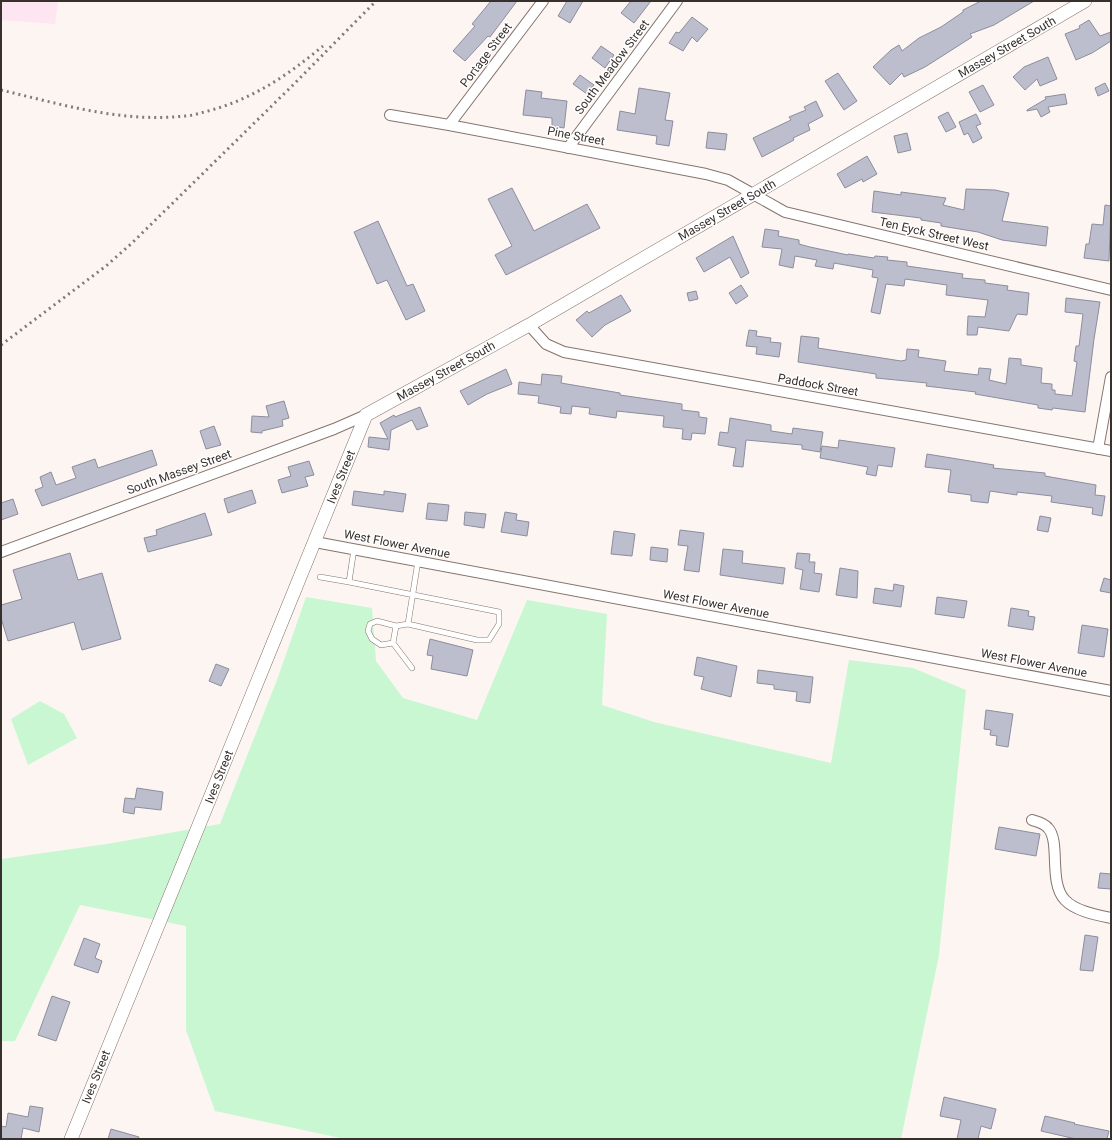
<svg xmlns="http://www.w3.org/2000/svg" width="1112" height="1140" viewBox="0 0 1112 1140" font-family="Roboto,sans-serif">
	<rect width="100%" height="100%" fill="#fdf5f2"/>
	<path fill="#fde5f1" d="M1 1H58L55 24 1 20Z"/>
	<path fill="#c9f7d2" d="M306 597 372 608 376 661 403 698 477 720 527 600 607 614 602 705 654 722 831 763 849 660 913 668 966 690 939 955 901 1139H345L215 1111 186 1030V926L80 905 15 1041H1V859L107 844 220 824 277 680Z
		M40 701 64 714 77 738 28 765 11 719Z"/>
	<path fill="#bcbece" stroke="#8c8d9d" d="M491 1H517L490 37 488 36 465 61 453 51 475 26 472 24Z
		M567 1H583L570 23 558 16Z
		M631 1H651L634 23 621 13Z
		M981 1H1034L994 25 970 34 972 37 925 67 904 77 902 73 890 85 873 67 891 50 899 45 902 51 919 38 941 27 963 12V10Z
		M692 17 708 29 697 42 692 37 683 51 669 43 676 32 679 33Z
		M1089 20 1100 36 1111 32V41L1092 53 1076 60 1065 34 1080 28 1079 26Z
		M601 46 614 55 605 68 592 58Z
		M1048 57 1057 79 1040 86 1037 79 1025 90 1013 77 1024 67Z
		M838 73 857 101 844 110 825 81Z
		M580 75 594 85 587 94 573 84Z
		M1105 83 1109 91 1098 96 1095 88Z
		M983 85 994 105 980 112 969 92Z
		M639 88 670 93 665 120 673 121 669 146 656 144 657 136 617 130 620 111 635 114Z
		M526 90 542 92 541 98 567 101 564 128 552 126V118L523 115Z
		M1065 94 1067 104 1048 107 1050 112 1041 117 1037 109 1027 111V110L1046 99 1045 97Z
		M816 101 823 116 808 124 810 130 793 138 794 140 762 157 753 138 791 120 789 117 806 110 804 107Z
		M948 112 956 127 946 132 938 117Z
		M976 114 981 124 976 126 982 138 973 143 968 133 964 135 959 122Z
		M708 132 727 134 725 150 706 148Z
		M907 133 911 150 898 153 894 136Z
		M867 156 877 174 863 182 862 179 845 188 837 174Z
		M512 188 534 231 587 204 600 228 506 275 495 255 512 246 488 199Z
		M966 189 995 190 1009 193 1002 221 1048 227 1046 246 1002 240 978 232 941 226V223L921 220V218L872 212 874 191 901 195V192L946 198 943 205 964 210Z
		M1105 205 1111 206 1109 261 1084 258 1086 244H1089L1092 224 1103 225Z
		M378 221 407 286 413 284 425 311 406 320 387 280 377 284 354 232Z
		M765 229 779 231 778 236 799 240V244L810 247 848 255V254L874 258 875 256 888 257 887 260 907 262V266L963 274 962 278 985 280V283L1008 286 1007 290 1029 293 1027 315 1017 314 1009 331 978 327 977 335H967L968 316 985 317 988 300 946 295 947 285 905 279 904 286 886 284 880 314 871 312 878 278 872 277 873 270 834 263 833 269 815 266 817 260 795 256 793 268 779 265 782 249 762 247Z
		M733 236 749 273 741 278 730 257 704 272 696 258Z
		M741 285 748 296 736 304 729 293Z
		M696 291 698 299 689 301 687 293Z
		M621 295 631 311 605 325 592 337 576 320 587 311 589 313Z
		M1066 298 1100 302 1094 339 1085 412 1053 408 1052 410 1038 408V405L975 394 976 392 926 386 927 383 876 378V374L798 362 801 336 819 338 818 348 901 361 906 360 907 349 919 350 918 357 946 361 944 371 978 375 979 368 991 369 989 380 1006 384 1009 358 1021 359V365L1042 368 1041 383 1052 384V390H1055V394L1072 396 1077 362 1074 361 1076 346H1079L1083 314 1065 312Z
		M749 330 757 331 756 336 771 338 770 342 781 343 779 357 756 354 757 347 746 346Z
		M506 369 512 384 487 394 468 405 460 391Z
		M542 374 562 376 561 383 620 393V395L682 404V410L699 412V417L707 418 705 434 692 433 691 440 682 439 683 429 663 427 664 416 617 411 616 418 589 414 590 408 572 406 571 414 560 413 561 407 538 403 539 396 518 394 519 382 541 385Z
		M284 401 289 418 282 420 283 426 262 431V433L251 432 252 416 269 417 266 406Z
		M420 407 428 426 417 430 412 420 391 430 389 450 368 447 369 437 388 439 380 423 394 415 395 417Z
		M730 418 771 425V431L792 434 793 428 823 432 820 452 802 449V445L746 440 743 467 733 466 736 448 718 445 720 432 728 433Z
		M214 426 221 445 206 449 200 431Z
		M839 440 895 448 892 467 878 465 876 476 866 474 868 467 820 458 822 446 838 448Z
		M152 450 157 465 42 506 35 490 43 487 40 477 51 472 56 485 76 478 72 467 95 459 98 468Z
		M927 454 994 465 993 468 1045 473V476L1096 485 1095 495 1105 496 1102 516 1092 514 1093 508 1051 502 1052 496 1017 492V495L990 491 988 503 971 501V495L948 492 951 470 925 467Z
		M309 461 314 475 305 477 308 486 282 493 278 480 291 476 288 467Z
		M252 490 256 503 228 513 224 499Z
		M354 491 384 495V491L406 494 403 512 352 505Z
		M13 499 18 514 1 520V503Z
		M428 503 449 505 447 521 426 519Z
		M465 512 486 514 484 528 464 525Z
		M505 512 517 514 516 520 529 522 527 536 501 532Z
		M205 513 212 535 148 552 144 538 157 535 156 530Z
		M1040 516 1051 518 1048 532 1037 530Z
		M680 530 704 533 699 572 684 570 688 546 678 545Z
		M614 531 635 534 632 556 611 554Z
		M651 547 668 549 667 562 650 560Z
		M723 549 743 551 742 563 785 568 783 584 720 575Z
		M70 553 78 580 102 573 121 639 82 650 74 622 8 641 1 618V605L22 599 13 570Z
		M797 553 810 554 809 562H815L814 573 822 574 819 592 800 589 803 570 795 568Z
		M840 568 858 571 857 598 836 595Z
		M1104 578 1111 580V593L1100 591Z
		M894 584 904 586 901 607 873 603 875 588 893 591Z
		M937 597 967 601 964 618 935 614Z
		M1011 608 1029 611 1028 616 1035 617 1033 630 1008 626Z
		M1082 625 1108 629 1104 657 1078 653Z
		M430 639 473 650 467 676 431 669 433 656 427 655Z
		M697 657 737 666 731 697 701 689 704 677 694 675Z
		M216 664 229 669 221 686 209 681Z
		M758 670 813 677 810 703 796 701 797 692 774 689V685L757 683Z
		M986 710 1013 714 1008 747 996 745 997 736 990 735 991 730 984 729Z
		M137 788 163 792 161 810 135 807 134 814 123 812 125 798 135 799Z
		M999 827 1040 834 1036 856 995 849Z
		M1100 873 1111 874V889L1098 888Z
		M1085 935 1098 937 1093 971 1080 970Z
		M84 938 100 944 95 958 102 961 98 973 74 965Z
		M52 996 70 1002 56 1041 38 1035Z
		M944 1097 996 1109 991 1129 981 1126 978 1139H957L961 1120 940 1116Z
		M30 1106 43 1108 39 1132 23 1128 21 1139H1V1126L6 1127 8 1113 28 1117Z
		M1045 1116 1075 1123 1074 1124 1109 1131 1107 1139H1076L1041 1131Z
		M111 1129 139 1137 138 1139H108Z"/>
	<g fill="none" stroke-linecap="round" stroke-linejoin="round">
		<g stroke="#84746d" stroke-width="6">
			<path id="service" d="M354 549 349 582 499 612V624L489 640H477L408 624 418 561
				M320 577 349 582
				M396 626 393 643 381 645 372 639 368 631 370 624 377 621 396 626 408 624
				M393 643 412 668"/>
		</g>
		<g stroke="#84746d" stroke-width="12">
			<path id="minor" d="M390 115 449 125 706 174 728 180 785 212 1111 290
				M449 125 543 1
				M568 148 677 1
				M529 325 546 344 564 352 1111 451
				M1098 449 1111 377
				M315 542 1111 691
				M1 552 334 429 366 415
				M1032 820C1038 822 1044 823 1048 828 1061 842 1048 882 1065 900 1075 911 1097 915 1111 918"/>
		</g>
		<g stroke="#84746d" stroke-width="14">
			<path id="tertiary" d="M71 1139 366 415 529 325 1085 1"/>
		</g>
		<use href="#service" stroke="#fff" stroke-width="5"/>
		<use href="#minor" stroke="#fff" stroke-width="10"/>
		<use href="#tertiary" stroke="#fff" stroke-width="13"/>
		<path stroke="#817a77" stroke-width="3" stroke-dasharray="2 4" stroke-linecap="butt" d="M1 90C60 104 122 123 184 116 192 116 200 113 208 111 253 99 288 75 323 46
			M1 345 106 266 131 244 292 86 376 1"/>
	</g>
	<g text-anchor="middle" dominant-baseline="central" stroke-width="3" stroke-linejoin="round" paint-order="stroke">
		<g font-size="12" fill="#37302d" stroke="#fff">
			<text transform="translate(1007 47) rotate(-30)">Massey Street South</text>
			<text transform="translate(486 55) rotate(-53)">Portage Street</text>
			<text transform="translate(612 67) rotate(-53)">South Meadow Street</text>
			<text transform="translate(576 136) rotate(11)">Pine Street</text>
			<text transform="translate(727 210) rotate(-30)">Massey Street South</text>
			<text transform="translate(934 234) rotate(13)">Ten Eyck Street West</text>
			<text transform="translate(446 371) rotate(-29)">Massey Street South</text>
			<text transform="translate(818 385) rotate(10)">Paddock Street</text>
			<text transform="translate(179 472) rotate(-20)">South Massey Street</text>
			<text transform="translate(341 477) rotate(-68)">Ives Street</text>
			<text transform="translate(397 544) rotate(11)">West Flower Avenue</text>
			<text transform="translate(716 604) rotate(11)">West Flower Avenue</text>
			<text transform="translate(1034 663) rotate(11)">West Flower Avenue</text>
			<text transform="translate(219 777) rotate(-68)">Ives Street</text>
			<text transform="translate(96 1077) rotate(-68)">Ives Street</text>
		</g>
	</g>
	<rect width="1112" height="1140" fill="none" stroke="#37302d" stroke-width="4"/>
</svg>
